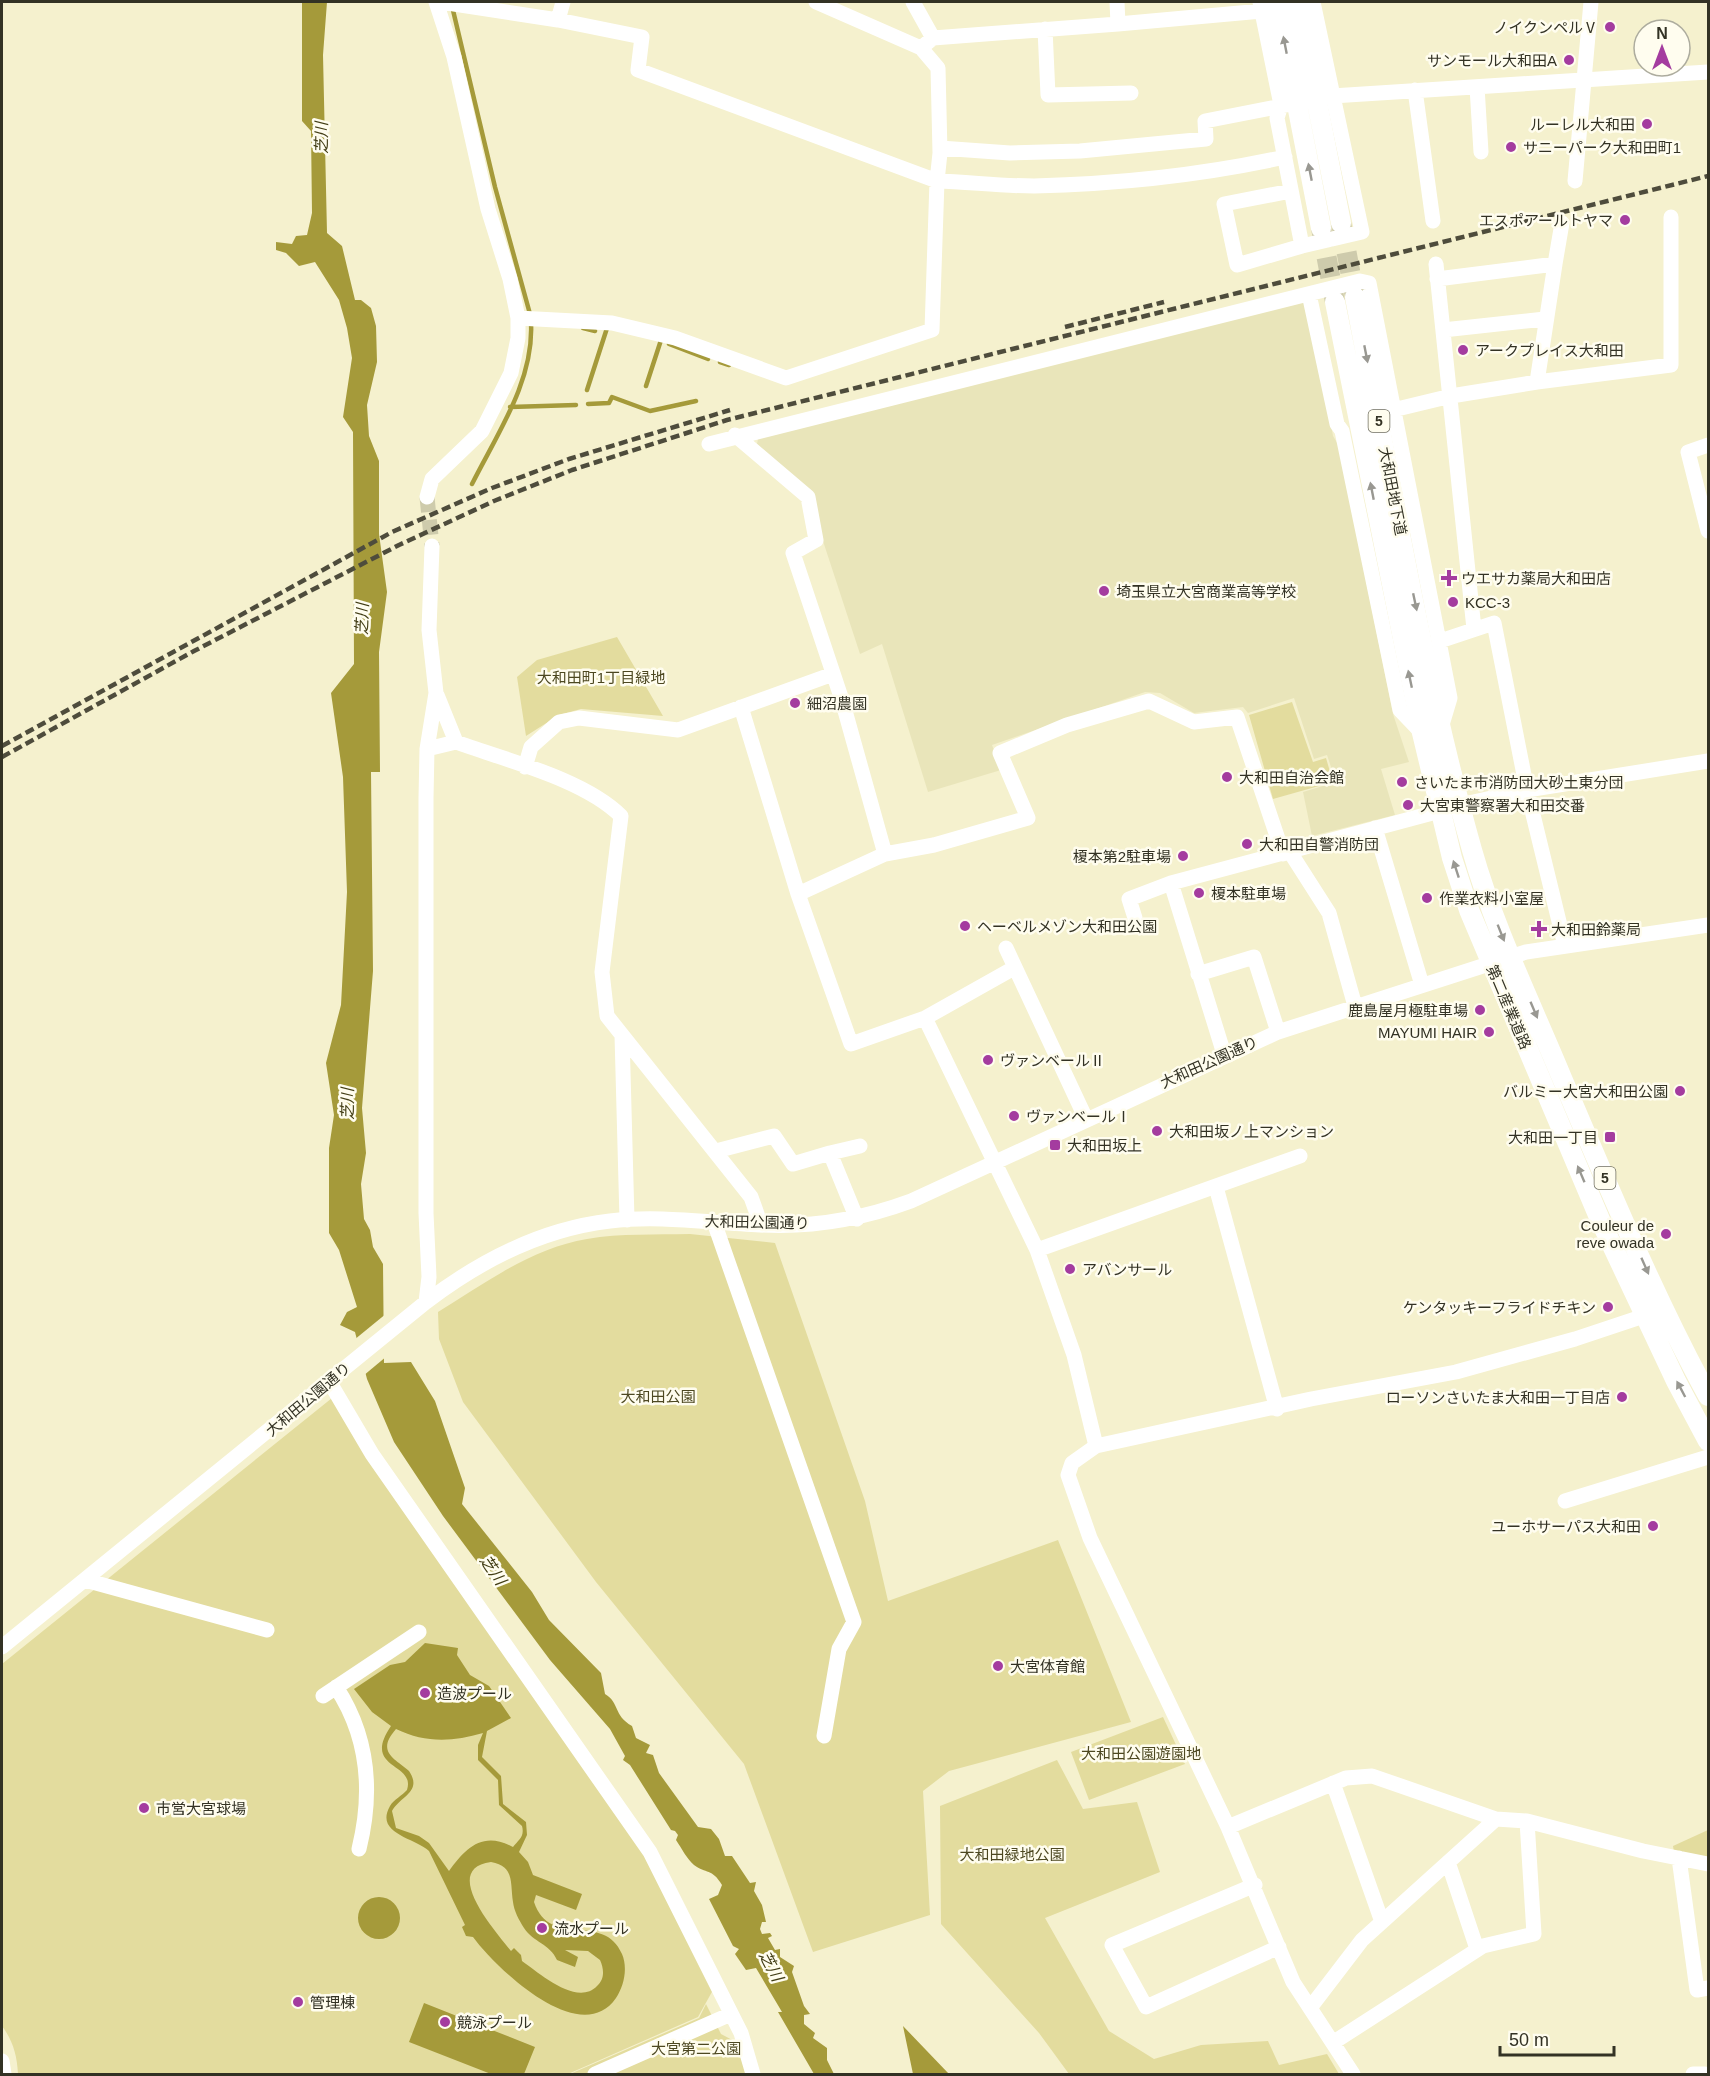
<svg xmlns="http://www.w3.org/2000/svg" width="1710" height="2076" viewBox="0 0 1710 2076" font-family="Arial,'Noto Sans JP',sans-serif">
	<rect width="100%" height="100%" fill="#f5f1ce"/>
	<path fill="#e9e5ba" d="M1299 300 1304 303 1313 331 1333 436 1339 446 1393 714 1409 762 1381 769 1395 815 1312 836 1303 792 1336 782 1327 755 1314 759 1294 698 1248 713 1243 707 1194 713 1160 693 1145 692 992 745 1001 770 928 792 882 644 860 654 822 538 811 494 757 444 759 434Z"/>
	<path fill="#e3dc9e" d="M617 637 663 716 581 709 559 715 526 736 517 677 537 660Z
		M1292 702 1313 762 1326 758 1333 782 1273 799 1249 715Z
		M690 1234 775 1243 865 1501 888 1601 1058 1540 1131 1722 949 1771 923 1791 930 1915 813 1952 744 1764 596 1582 463 1402 439 1339 438 1312C485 1283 532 1248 587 1239 621 1233 656 1235 690 1234Z
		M332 1398 645 1856 713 1990 698 2017 568 2074H18C17 2055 13 2041 2 2026V1664Z
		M1163 1717 1185 1764 1089 1800 1071 1752Z
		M1057 1760 1083 1809 1137 1802 1160 1872 1045 1918 1109 2031 1154 2059 1201 2045 1268 2041 1279 2065 1327 2054 1339 2074H1069L1039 2033 941 1924 940 1806Z
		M1708 1830V1861L1674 1852 1673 1846Z
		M706 2004 721 2034 738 2043 748 2074H570L699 2018Z"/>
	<path fill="#a59a3a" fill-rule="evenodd" d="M302 2H327L323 55 327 233 342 246 355 300H361L371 308 376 326 377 362 367 405 369 436 379 461V534L387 592 379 652 380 772H371L373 971 362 1108 366 1153 361 1184 364 1219 370 1230 373 1247 383 1264 384 1363 411 1362 435 1401 465 1488 462 1504 532 1592 549 1620 601 1673 605 1694C620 1703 613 1715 632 1726L636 1738 650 1745 646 1753 653 1755 659 1773 698 1827 711 1829 719 1839 725 1856H732L750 1883 756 1882 754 1891 762 1905 766 1922H762L760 1929 762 1934 770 1933 772 1936 768 1938 775 1950 780 1949V1957L794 1966 792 1972 804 2006 810 2014 804 2015V2024L815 2033 813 2038 827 2048V2060L834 2074H814L778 2012H782L756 1968 746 1970 735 1954 739 1949 733 1946 709 1899 718 1895 722 1885C712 1868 706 1874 694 1865 687 1859 682 1849 676 1840L678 1835 675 1831 671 1830 630 1765 623 1760 625 1756 610 1729 550 1660 443 1516 394 1442 367 1379 355 1332 340 1325 347 1312 357 1307 339 1250 329 1233V1148L334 1115 326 1063 341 1005 347 892 343 777 331 693 354 664 353 432 343 417 352 358 347 328 339 300 315 262 299 266 286 253 276 250V242L292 244 296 236 307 235 312 213 311 131 302 121Z
		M425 1643 458 1648 457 1655 470 1675 489 1686 511 1718 487 1731 482 1757 501 1776 503 1804 526 1822 527 1835 519 1852 528 1862 533 1875 582 1894 576 1910 536 1895 534 1902C550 1950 604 1911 622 1954 628 1968 624 1986 616 1998 580 2050 495 1967 473 1937L466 1936 462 1927 465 1925 429 1851C416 1838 374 1834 390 1806 394 1799 402 1796 407 1790 416 1762 361 1770 391 1726L372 1712 354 1689 390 1665 405 1662ZM396 1729C425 1743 452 1742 483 1733L478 1745V1760L498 1780 499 1805 522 1826C525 1837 518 1840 513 1847 482 1830 465 1849 449 1871L429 1843 419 1836 396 1828 392 1811C400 1796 423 1792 409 1771 394 1758 376 1752 396 1729ZM491 1862C515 1866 510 1883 513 1902 514 1911 519 1920 524 1928 533 1942 550 1944 557 1960L575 1967 578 1957 565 1950 588 1951 600 1960C604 1969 605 1979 597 1986 577 2007 539 1973 522 1961L521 1955 514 1948 511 1951C497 1933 439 1869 491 1862Z
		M358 1918a21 21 0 1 1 42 0a21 21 0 1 1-42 0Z
		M424 2003 535 2047 524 2074H491L409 2042Z
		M903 2026 949 2074H913Z"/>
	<path fill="#f5f1ce" d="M387 1313V1356L363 1376 354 1340Z"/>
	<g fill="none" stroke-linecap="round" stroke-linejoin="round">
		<path stroke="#a59a3a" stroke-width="4.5" d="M452 6 495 187 530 314
			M583 328 595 331
			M669 344 708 359
			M720 362 729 365
			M646 386 662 337
			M587 390 608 325
			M588 404 609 403 612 397 650 411 696 401
			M510 407 576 405
			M472 484C497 434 534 381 531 323"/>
		<path stroke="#cecbac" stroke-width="15" stroke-dasharray="15 8" stroke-linecap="butt" d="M427 497 432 546"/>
		<path stroke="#cecbac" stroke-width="20" stroke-dasharray="20 10" stroke-linecap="butt" d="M1341 223 1355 297
			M1321 228 1335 302"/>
		<path stroke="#fff" stroke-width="15" d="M441 2 558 20 642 37 638 70 937 181 940 153 938 68 921 48 816 2
			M913 2 933 38
			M1260 2 1281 105 1277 118 1302 246 1362 232 1313 2
			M558 20 563 2
			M1118 24 1262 11
			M1045 29 1048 95 1131 93
			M921 48 933 38 1118 24 1117 2
			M1477 87 1481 152
			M1415 90 1433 221
			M940 148 1010 153 1080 151 1206 139 1205 121 1332 96 1708 72
			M1575 181 1591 2
			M1291 191 1224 204 1237 265 1302 246
			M1436 264 1474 629
			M1555 264 1562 223
			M1437 279 1555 264 1537 382
			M1309 294 1337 424 1342 431 1400 710 1422 733
			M518 318 612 323 675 338 786 378 932 330 937 181C969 182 1002 186 1034 186 1117 184 1203 175 1285 157
			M1443 330 1545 319
			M1393 410 1451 396 1537 382 1671 365V217
			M735 435 808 497 816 540 793 553 842 700 885 854
			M709 444 1360 281 1369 283 1450 698 1441 728
			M1708 445 1688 452 1708 531
			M427 497 432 479 482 431 511 373 518 338V318L510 279 488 209 454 57 436 2
			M1440 641 1494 623 1527 790 1565 946
			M437 695 456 742C505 760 584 779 621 816L602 972 607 1016 751 1197 761 1225
			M741 707 798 894 851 1044 925 1018 1037 1250 1074 1355 1096 1446
			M427 749 456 742
			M525 767 531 747 559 722 579 718 678 730 833 674
			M1460 805 1527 790 1708 761
			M1375 828 1422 985
			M1290 852 1329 913 1355 1006
			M1171 883 1224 1054
			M798 894 885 854 934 845 1028 818 1000 753 1067 725 1149 701 1194 722 1237 717 1283 854
			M1135 918 1129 899 1171 883 1440 811
			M1006 948 1086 1119
			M1198 974 1254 957 1278 1032
			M925 1018 1014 968
			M622 1035 627 1220
			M716 1151 774 1136 793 1164 830 1153 857 1219
			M830 1153 860 1146
			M1216 1187 1277 1409
			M714 1222 854 1622 839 1649 824 1736
			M1037 1250 1300 1156
			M426 1302 429 1277 426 1213V798L427 749 436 693 429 630 432 546
			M329 1381 372 1454 650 1852 741 2033 753 2074
			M1565 1501 1708 1457
			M85 1580 267 1630
			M2 1647 426 1302C481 1260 541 1229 610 1221 660 1215 710 1223 760 1225 813 1228 862 1219 911 1201L1278 1032 1526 952 1708 925
			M336 1687C369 1737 373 1792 359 1849
			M323 1696 419 1632
			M1333 1783 1382 1922
			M1228 1827 1346 1778 1372 1776 1496 1819 1527 1821 1643 1851 1708 1864
			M1679 1858 1697 1990 1708 1988
			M1448 1862 1477 1949
			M1255 1885 1112 1945 1146 2007 1279 1947
			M1310 2008 1362 1940 1496 1819
			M1334 2042 1483 1946 1534 1934 1527 1821
			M2 2061 4 2074
			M595 2074 731 2014
			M1353 2074 1293 1982 1228 1827 1090 1538 1068 1475 1072 1463 1096 1446 1311 1399 1456 1372 1575 1339 1644 1316
			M1693 2074H1705"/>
		<path stroke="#fff" stroke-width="20" d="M1277 2 1321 228
			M1297 2 1341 223
			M1355 297C1391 481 1421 669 1472 850 1494 928 1531 1003 1562 1078 1608 1185 1652 1293 1708 1396
			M1335 302 1422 733 1452 858 1469 910 1601 1222 1676 1381 1708 1441"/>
		<path stroke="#4e4c3c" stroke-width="4.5" stroke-dasharray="9 4.5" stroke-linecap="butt" d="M1065 327 1164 302
			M2 746 392 532 492 488 569 459 730 410
			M2 757 194 651 399 545 494 501 572 470 727 420 1708 176"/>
	</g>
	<defs><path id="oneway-solid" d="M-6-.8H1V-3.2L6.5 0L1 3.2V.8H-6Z" transform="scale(1.5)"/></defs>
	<g fill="#999892">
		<use href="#oneway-solid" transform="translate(1285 45) rotate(-101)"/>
		<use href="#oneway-solid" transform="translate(1310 172) rotate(-101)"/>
		<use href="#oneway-solid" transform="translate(1366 354) rotate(79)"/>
		<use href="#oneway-solid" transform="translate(1372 491) rotate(-101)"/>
		<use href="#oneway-solid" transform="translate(1415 602) rotate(78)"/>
		<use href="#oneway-solid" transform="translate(1410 679) rotate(-102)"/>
		<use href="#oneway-solid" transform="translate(1456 869) rotate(-108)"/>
		<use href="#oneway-solid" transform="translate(1501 933) rotate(68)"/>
		<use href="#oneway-solid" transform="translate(1534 1010) rotate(67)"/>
		<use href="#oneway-solid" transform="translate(1581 1174) rotate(-113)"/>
		<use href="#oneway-solid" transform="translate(1645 1266) rotate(66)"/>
		<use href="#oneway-solid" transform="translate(1681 1389) rotate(-118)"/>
	</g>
	<g fill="#a43c9f" stroke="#fffdef" stroke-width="2">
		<circle cx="1610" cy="27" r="6"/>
		<circle cx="1569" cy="60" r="6"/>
		<circle cx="1647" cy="124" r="6"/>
		<circle cx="1511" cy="147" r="6"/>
		<circle cx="1625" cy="220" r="6"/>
		<circle cx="1463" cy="350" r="6"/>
		<path d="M1446 569h6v6h6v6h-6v6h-6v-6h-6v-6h6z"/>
		<circle cx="1104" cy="591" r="6"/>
		<circle cx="1453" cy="602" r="6"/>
		<circle cx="795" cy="703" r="6"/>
		<circle cx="1227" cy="777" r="6"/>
		<circle cx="1402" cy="782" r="6"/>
		<circle cx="1408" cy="805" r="6"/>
		<circle cx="1247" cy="844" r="6"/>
		<circle cx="1183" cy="856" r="6"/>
		<circle cx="1199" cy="893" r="6"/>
		<circle cx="1427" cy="898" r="6"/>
		<circle cx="965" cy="926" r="6"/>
		<path d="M1536 920h6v6h6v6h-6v6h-6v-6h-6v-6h6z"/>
		<circle cx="1480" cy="1010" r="6"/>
		<circle cx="1489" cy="1032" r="6"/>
		<circle cx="988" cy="1060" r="6"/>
		<circle cx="1680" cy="1091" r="6"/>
		<circle cx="1014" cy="1116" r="6"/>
		<circle cx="1157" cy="1131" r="6"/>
		<rect x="1604" y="1131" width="12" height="12" rx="3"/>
		<rect x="1049" y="1139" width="12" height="12" rx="3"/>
		<circle cx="1666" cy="1234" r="6"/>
		<circle cx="1070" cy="1269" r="6"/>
		<circle cx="1608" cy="1307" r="6"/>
		<circle cx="1622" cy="1397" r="6"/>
		<circle cx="1653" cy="1526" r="6"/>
		<circle cx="998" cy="1666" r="6"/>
		<circle cx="425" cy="1693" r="6"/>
		<circle cx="144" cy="1808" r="6"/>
		<circle cx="542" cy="1928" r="6"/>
		<circle cx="298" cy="2002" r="6"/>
		<circle cx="445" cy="2022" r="6"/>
	</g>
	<g text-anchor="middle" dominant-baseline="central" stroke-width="5" stroke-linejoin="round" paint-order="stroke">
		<g fill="#fffdef" stroke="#706f61" stroke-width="1.5">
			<rect x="1368.5" y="410" width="21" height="22" rx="4.5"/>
			<rect x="1594.5" y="1167" width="21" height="22" rx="4.5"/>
		</g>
		<g font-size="14" font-weight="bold" fill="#333224">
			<text x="1379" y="421">5</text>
			<text x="1605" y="1178">5</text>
		</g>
		<g font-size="15" fill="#333224" stroke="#fffdef" text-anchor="start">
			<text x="1598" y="27" text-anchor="end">ノイクンペルⅤ</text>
			<text x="1557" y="60" text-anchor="end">サンモール大和田A</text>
			<text x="1635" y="124" text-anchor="end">ルーレル大和田</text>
			<text x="1523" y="147">サニーパーク大和田町1</text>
			<text x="1613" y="220" text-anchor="end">エスポアールトヤマ</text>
			<text x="1475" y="350">アークプレイス大和田</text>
			<text x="1461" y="578">ウエサカ薬局大和田店</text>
			<text x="1116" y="591">埼玉県立大宮商業高等学校</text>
			<text x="1465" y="602">KCC-3</text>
			<text x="807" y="703">細沼農園</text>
			<text x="1239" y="777">大和田自治会館</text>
			<text x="1414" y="782">さいたま市消防団大砂土東分団</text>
			<text x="1420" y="805">大宮東警察署大和田交番</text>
			<text x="1259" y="844">大和田自警消防団</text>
			<text x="1171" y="856" text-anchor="end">榎本第2駐車場</text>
			<text x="1211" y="893">榎本駐車場</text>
			<text x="1439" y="898">作業衣料小室屋</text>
			<text x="977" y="926">ヘーベルメゾン大和田公園</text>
			<text x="1551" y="929">大和田鈴薬局</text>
			<text x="1468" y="1010" text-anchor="end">鹿島屋月極駐車場</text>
			<text x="1477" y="1032" text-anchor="end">MAYUMI HAIR</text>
			<text x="1000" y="1060">ヴァンベールⅡ</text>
			<text x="1668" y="1091" text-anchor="end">バルミー大宮大和田公園</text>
			<text x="1026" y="1116">ヴァンベールⅠ</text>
			<text x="1169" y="1131">大和田坂ノ上マンション</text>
			<text x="1598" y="1137" text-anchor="end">大和田一丁目</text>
			<text x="1067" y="1145">大和田坂上</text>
			<text x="1654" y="1225" text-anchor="end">Couleur de<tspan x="1654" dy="17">reve owada</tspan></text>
			<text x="1082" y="1269">アバンサール</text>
			<text x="1596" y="1307" text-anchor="end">ケンタッキーフライドチキン</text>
			<text x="1610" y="1397" text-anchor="end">ローソンさいたま大和田一丁目店</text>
			<text x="1641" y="1526" text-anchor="end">ユーホサーパス大和田</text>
			<text x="1010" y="1666">大宮体育館</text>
			<text x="437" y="1693">造波プール</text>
			<text x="156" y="1808">市営大宮球場</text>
			<text x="554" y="1928">流水プール</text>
			<text x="310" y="2002">管理棟</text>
			<text x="457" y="2022">競泳プール</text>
		</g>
		<g font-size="15" fill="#333224" stroke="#fffdef">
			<text transform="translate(1393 491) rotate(79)">大和田地下道</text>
			<text transform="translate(1509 1007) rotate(67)">第二産業道路</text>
			<text transform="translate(1209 1062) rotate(-24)">大和田公園通り</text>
			<text transform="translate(757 1222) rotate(1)">大和田公園通り</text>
			<text transform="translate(308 1399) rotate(-40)">大和田公園通り</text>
		</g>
		<g font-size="15" fill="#4d4821" stroke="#fffdef">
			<text x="601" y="677">大和田町1丁目緑地</text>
			<text x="658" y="1396">大和田公園</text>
			<text x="1141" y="1753">大和田公園遊園地</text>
			<text x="1012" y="1854">大和田緑地公園</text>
			<text x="696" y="2048">大宮第二公園</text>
		</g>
		<g font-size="16" font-style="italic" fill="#423d15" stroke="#fffdef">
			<text transform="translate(321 138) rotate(-90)">芝川</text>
			<text transform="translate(362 619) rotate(-88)">芝川</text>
			<text transform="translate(347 1104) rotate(-90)">芝川</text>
			<text transform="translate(493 1570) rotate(55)">芝川</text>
			<text transform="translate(771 1966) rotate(62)">芝川</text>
		</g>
	</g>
	<rect width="1710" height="2076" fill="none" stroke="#333224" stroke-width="6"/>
	<g transform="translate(1662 48)"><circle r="28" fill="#fffdef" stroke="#adac9e" stroke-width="1.5"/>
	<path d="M0-4.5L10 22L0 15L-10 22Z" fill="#a43c9f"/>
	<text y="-9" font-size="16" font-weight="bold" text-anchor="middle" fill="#333224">N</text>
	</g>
	<path d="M1500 2046v9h114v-9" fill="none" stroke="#333224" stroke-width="3"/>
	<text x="1509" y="2046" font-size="18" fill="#333224" stroke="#fffdef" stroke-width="4.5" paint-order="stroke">50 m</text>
</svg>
